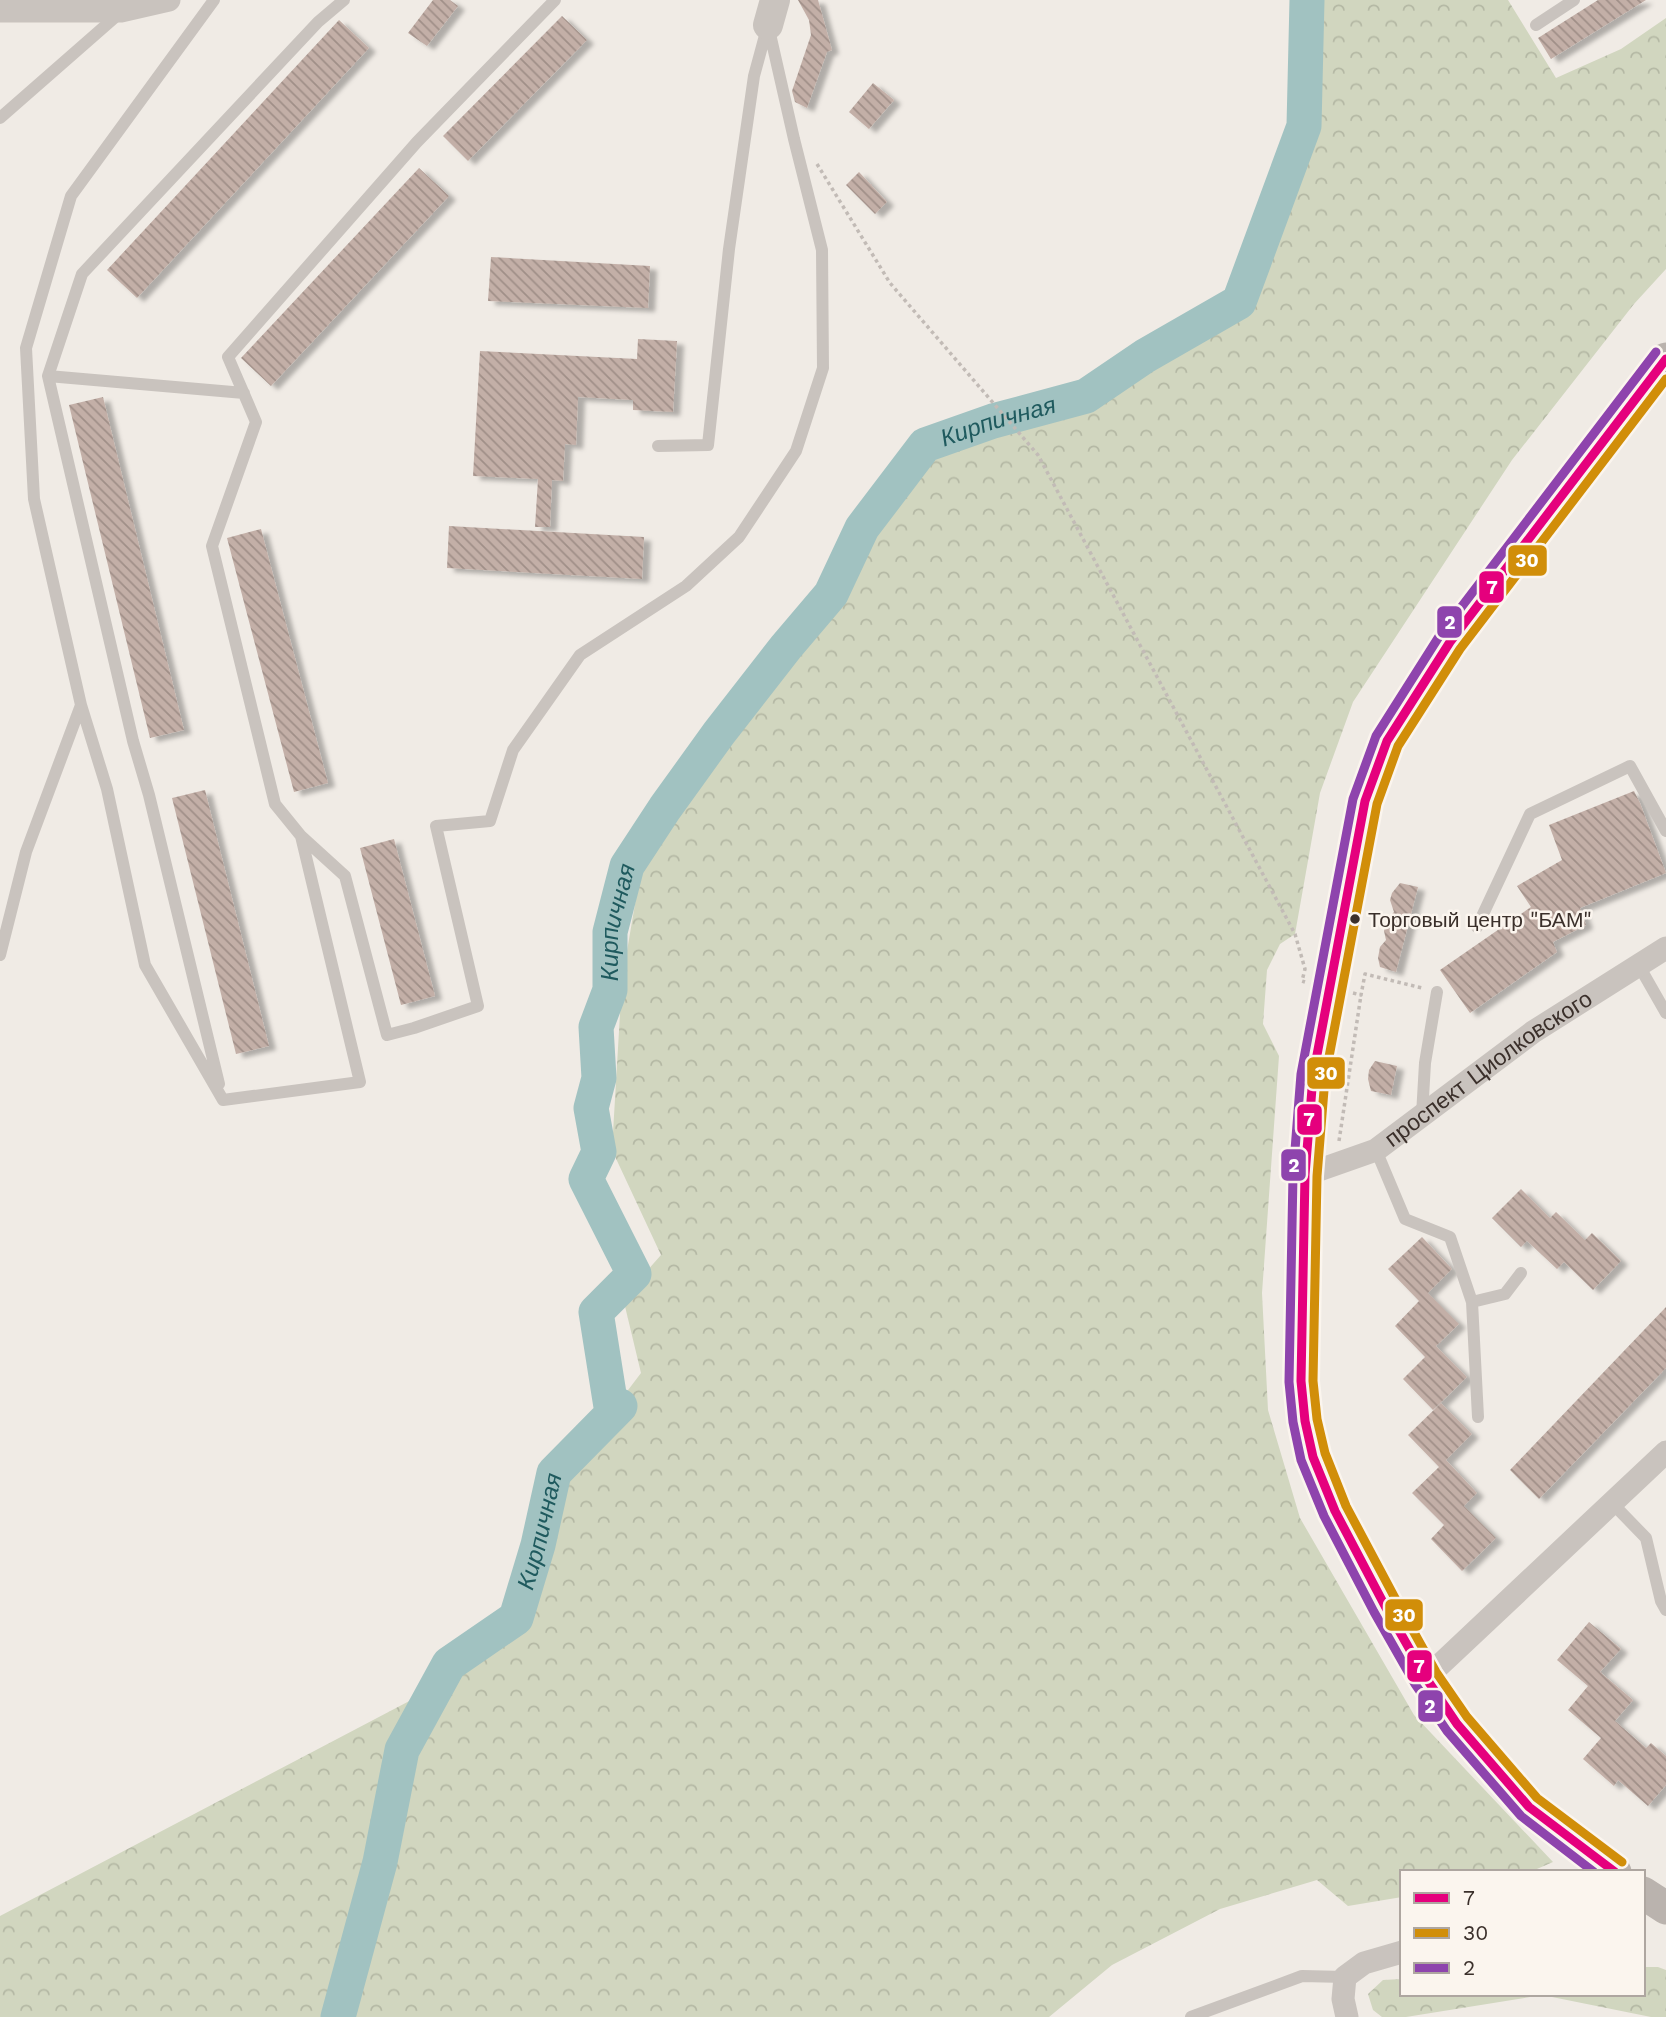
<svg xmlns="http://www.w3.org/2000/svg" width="1666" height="2017" viewBox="0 0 1666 2017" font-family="'Work Sans',sans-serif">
	<defs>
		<pattern id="forest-crowns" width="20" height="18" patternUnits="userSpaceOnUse" patternTransform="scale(1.75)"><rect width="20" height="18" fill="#d1d6bf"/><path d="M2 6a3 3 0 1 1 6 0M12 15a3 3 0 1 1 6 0" fill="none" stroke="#b4b8a4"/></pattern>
		<pattern id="building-back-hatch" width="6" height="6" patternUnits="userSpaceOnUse" patternTransform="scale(1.75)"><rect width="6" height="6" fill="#c3afa7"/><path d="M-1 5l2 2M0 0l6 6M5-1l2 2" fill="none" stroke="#a08f88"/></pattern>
		<filter id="shadow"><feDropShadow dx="7" dy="4" stdDeviation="2" flood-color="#0004"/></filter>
	</defs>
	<rect width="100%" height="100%" fill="#f0ebe5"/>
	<path fill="url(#forest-crowns)" d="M1318 0H1508L1556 78 1621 49 1666 18V269L1634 304 1512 460 1353 702 1320 793 1295 934 1280 944 1267 970 1263 1024 1279 1056 1262 1293 1268 1410 1300 1518 1414 1715 1553 1862 1530 1872H1402V1897L1348 1906 1317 1880 1220 1909 1112 1965 1049 2017H0V1916L436 1687 477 1636 530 1608 546 1538 565 1473 641 1373 623 1298 661 1255 612 1150 622 980 640 875 686 793 931 462 1002 412 1110 386 1256 290 1319 95Z
		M1643 1967H1658L1666 1970V2017H1651L1552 1997H1530L1406 2017H1382L1373 2010 1368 1994 1383 1980 1402 1979V1994H1643Z"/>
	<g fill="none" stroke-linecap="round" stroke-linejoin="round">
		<path stroke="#a1c2c1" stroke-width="35" id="s1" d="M338 2017 380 1862 402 1750 449 1664 516 1618 538 1545 554 1473 620 1406 612 1413 596 1312 634 1274 586 1179 599 1152 591 1108 599 1078 596 1027 610 990V932L627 866 665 808 719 733 786 647 831 594 862 528 925 445 993 421 1086 396 1145 356 1239 302 1304 126 1307 0"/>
	</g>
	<path fill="url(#building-back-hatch)" filter="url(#shadow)" d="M433 0H450L458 6 427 46 408 33Z
		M798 0H818L832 50 827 52 807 108 795 102 792 91 811 35 809 20Z
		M1598 0H1646L1551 59 1538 38Z
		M562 16 587 40 468 161 443 136Z
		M339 20 369 48 137 298 107 270Z
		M873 83 894 100 869 129 849 112Z
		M419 168 449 196 271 386 241 358Z
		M859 172 887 202 875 214 846 185Z
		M491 257 650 266 648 308 488 301Z
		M638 339 677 341 673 412 633 410V400L578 397 576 445 565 444 563 481 552 480 550 527H535L538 479 473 476 480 351 637 359Z
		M103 397 184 730 150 738 69 405Z
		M449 526 644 537 642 579 447 568Z
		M261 529 328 783 294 792 227 538Z
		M205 790 269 1046 236 1054 172 798Z
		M1634 791 1640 803 1666 873 1580 908 1586 925 1553 942 1557 952 1470 1013 1440 970 1531 907 1517 886 1562 860 1549 825Z
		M394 839 435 996 401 1005 360 848Z
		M1400 883 1418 887 1396 972 1380 967 1378 958 1380 947 1386 940 1384 931 1387 919 1394 912 1390 900 1392 893Z
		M1375 1061 1397 1066 1391 1095 1371 1091 1368 1079 1369 1070Z
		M1521 1189 1550 1218 1556 1212 1585 1240 1592 1233 1621 1261 1593 1290 1564 1262 1557 1269 1527 1241 1521 1247 1492 1218Z
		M1422 1237 1452 1269 1428 1293 1459 1324 1436 1346 1467 1377 1433 1410 1403 1379 1425 1357 1395 1326 1419 1301 1388 1269Z
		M1666 1307V1368L1539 1499 1510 1470Z
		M1441 1403 1472 1434 1446 1460 1477 1493 1464 1506 1496 1538 1462 1571 1431 1539 1444 1525 1412 1493 1439 1467 1408 1435Z
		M1589 1622 1621 1649 1600 1672 1633 1700 1615 1721 1646 1748 1651 1743 1666 1756V1785L1648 1806 1618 1780 1614 1786 1583 1759 1601 1738 1568 1710 1588 1686 1557 1660Z"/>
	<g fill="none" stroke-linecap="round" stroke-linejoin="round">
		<path stroke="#c2bbb6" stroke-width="3.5" stroke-dasharray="3.5 3.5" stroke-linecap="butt" d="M817 164 890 283 1038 455 1295 934 1305 969 1302 981 1305 982
			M1353 993 1361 995 1365 974 1422 988
			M1339 1141 1361 995"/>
		<path stroke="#c9c3be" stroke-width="12" d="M214 0 71 196 26 348 34 499 81 705 107 789 145 965 223 1100 360 1082 301 836
			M555 0 417 142 228 357 256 422 212 546 275 804 301 836 345 876 387 1035 414 1028 478 1006 436 826 490 821 513 750 580 655 686 586 739 537 796 451 823 368 822 250 794 139 768 25
			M1536 25 1574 0
			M0 118 121 12
			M48 376 244 393
			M658 446 708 445 729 249 754 76 767 28
			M1477 927 1530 814 1630 766 1666 831
			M0 955 26 852 81 705
			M1638 964 1666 1013
			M219 1084 149 795 133 741 48 376 82 274 318 22 344 0
			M1422 1115 1425 1063 1437 992
			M1376 1150 1405 1219 1450 1237 1472 1302 1478 1417
			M1472 1302 1505 1294 1521 1273
			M1612 1503 1646 1538 1661 1601 1666 1610
			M1191 2017 1302 1976 1345 1977"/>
		<g stroke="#c9c3be" stroke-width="23">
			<path d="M0 11H121L169 0"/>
			<path id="s2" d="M1305 1175 1376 1150 1533 1032 1666 948"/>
			<path d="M1426 1678 1666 1452"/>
			<path d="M1347 2017 1343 1999 1345 1977 1364 1963 1402 1952"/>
		</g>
		<path stroke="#c9c3be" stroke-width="30" d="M768 25 775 0"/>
		<path stroke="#bab3ae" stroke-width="33" d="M1615 1872 1529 1807 1457 1724 1426 1678 1385 1606 1335 1511 1313 1457 1305 1421 1301 1381 1305 1175 1313 1076 1365 801 1387 741 1450 642 1666 359
			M1643 1893 1666 1908"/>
		<g stroke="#fbf5ee" stroke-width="14">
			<path id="bus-1" d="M1615 1872 1529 1807 1457 1724 1426 1678 1385 1606 1335 1511 1313 1457 1305 1421 1301 1381 1305 1175 1313 1076 1365 801 1387 741 1450 642 1666 359"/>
		</g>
		<g stroke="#fbf5ee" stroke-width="14">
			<path id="bus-2" d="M1622 1862 1537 1798 1467 1717 1436 1672 1396 1600 1346 1506 1325 1453 1317 1419 1313 1381 1317 1176 1325 1078 1377 804 1398 746 1460 649 1666 379"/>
		</g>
		<g stroke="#fbf5ee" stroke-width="14">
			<path id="bus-3" d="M1594 1872 1521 1816 1447 1731 1415 1684 1374 1612 1324 1516 1301 1460 1293 1422 1289 1382 1293 1175 1301 1074 1353 799 1376 736 1440 635 1656 352"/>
		</g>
		<use href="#bus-1" stroke="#e5007d" stroke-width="9"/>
		<use href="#bus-2" stroke="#d18e09" stroke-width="9"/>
		<use href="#bus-3" stroke="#8e44ad" stroke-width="9"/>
	</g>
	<circle fill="#3b302b" stroke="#fbf5ee" stroke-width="2.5" cx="1355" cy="919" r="6"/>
	<g text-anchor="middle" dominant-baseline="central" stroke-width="5" stroke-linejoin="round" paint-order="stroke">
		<g font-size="21" fill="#3b302b" stroke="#fbf5ee" text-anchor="start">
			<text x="1368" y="919">Торговый центр "БАМ"</text>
		</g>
		<g font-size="23" fill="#3b302b" stroke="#fbf5ee">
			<text stroke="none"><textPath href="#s2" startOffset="214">проспект Циолковского</textPath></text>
		</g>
		<g font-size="24" font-style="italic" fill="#1f5a5e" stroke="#fbf5ee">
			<text stroke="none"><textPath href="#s1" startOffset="1888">Кирпичная</textPath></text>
			<text stroke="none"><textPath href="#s1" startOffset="1236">Кирпичная</textPath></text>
			<text stroke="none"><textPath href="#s1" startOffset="544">Кирпичная</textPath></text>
		</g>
	</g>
	<g stroke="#fbf5ee" stroke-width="2.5">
		<rect x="1507" y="544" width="41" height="33" rx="7" fill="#d18e09"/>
		<rect x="1478" y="570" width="27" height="34" rx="7" fill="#e5007d"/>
		<rect x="1436" y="605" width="27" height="34" rx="7" fill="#8e44ad"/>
		<rect x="1306" y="1056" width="40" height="34" rx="7" fill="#d18e09"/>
		<rect x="1296" y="1103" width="27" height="33" rx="7" fill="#e5007d"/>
		<rect x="1280" y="1148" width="27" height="34" rx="7" fill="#8e44ad"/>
		<rect x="1384" y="1598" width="40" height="34" rx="7" fill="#d18e09"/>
		<rect x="1406" y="1649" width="27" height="34" rx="7" fill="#e5007d"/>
		<rect x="1417" y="1689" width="27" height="34" rx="7" fill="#8e44ad"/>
	</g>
	<g font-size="19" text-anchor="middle" font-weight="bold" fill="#fff">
		<text x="1527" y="567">30</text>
		<text x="1492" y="594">7</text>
		<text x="1450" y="629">2</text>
		<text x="1326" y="1080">30</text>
		<text x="1309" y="1126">7</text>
		<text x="1294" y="1172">2</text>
		<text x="1404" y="1622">30</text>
		<text x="1419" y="1673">7</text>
		<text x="1430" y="1713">2</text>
	</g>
	<rect x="1400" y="1870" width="245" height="126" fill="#fbf5ee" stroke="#aea6a0" stroke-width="2"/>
	<rect x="1414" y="1893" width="35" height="10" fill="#e5007d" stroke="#aea6a0" stroke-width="2"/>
	<text x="1463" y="1905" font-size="21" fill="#3b302b">7</text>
	<rect x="1414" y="1928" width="35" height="10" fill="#d18e09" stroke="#aea6a0" stroke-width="2"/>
	<text x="1463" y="1940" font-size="21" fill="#3b302b">30</text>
	<rect x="1414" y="1963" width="35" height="10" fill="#8e44ad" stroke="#aea6a0" stroke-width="2"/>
	<text x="1463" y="1975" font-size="21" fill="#3b302b">2</text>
</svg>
